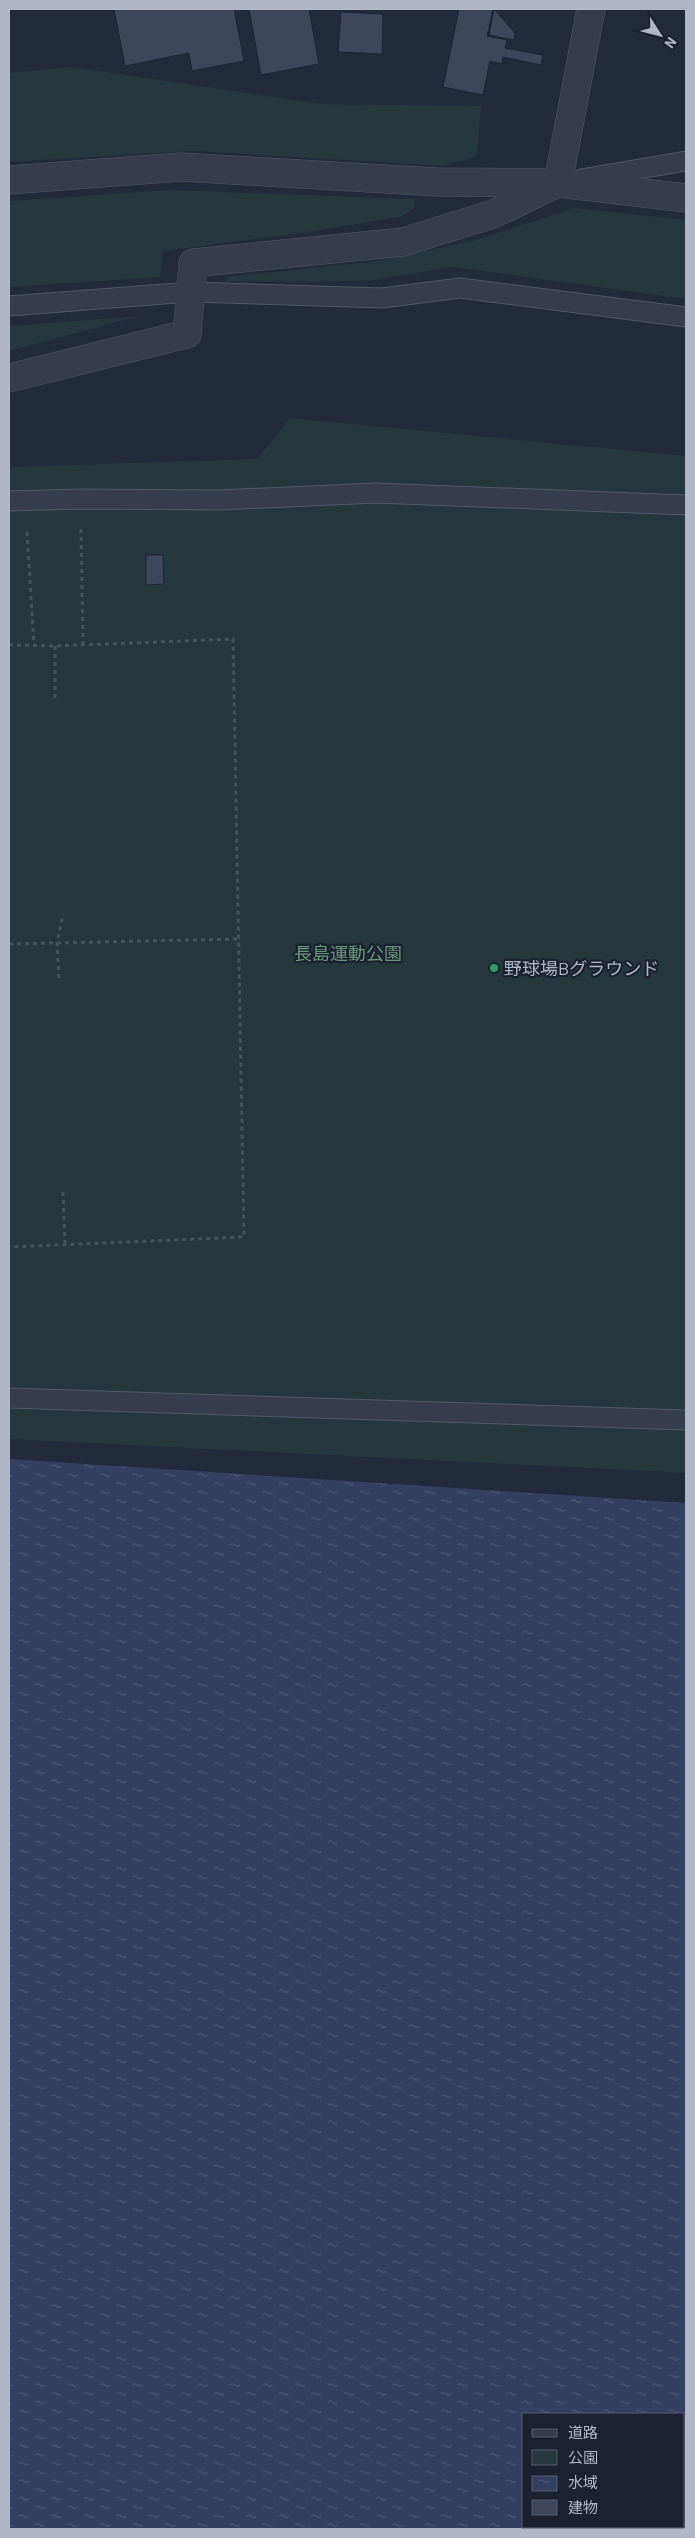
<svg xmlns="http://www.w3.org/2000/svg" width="695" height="2538" viewBox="0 0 695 2538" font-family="Barlow,'Noto Sans JP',sans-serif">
	<defs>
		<pattern id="water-ripples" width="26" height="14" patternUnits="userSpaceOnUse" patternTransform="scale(1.25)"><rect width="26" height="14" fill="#344061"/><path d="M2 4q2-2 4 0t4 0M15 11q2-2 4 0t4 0" fill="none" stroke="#4f5976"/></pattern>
	</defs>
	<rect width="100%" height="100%" fill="#222a3b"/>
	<path fill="#25383e" d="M72 67 321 104 481 106 477 156 443 166 193 151 9 162V73Z
		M170 190 414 199 415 208 400 217 302 233 163 251 160 277 9 287V201Z
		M574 208 686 220V299L453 267 368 281 226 282V277L377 261 476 240Z
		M140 316 9 351V326Z
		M290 418 686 456V1473L9 1439V467L257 459Z"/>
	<path fill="url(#water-ripples)" fill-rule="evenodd" d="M9 1459 686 1503V2529H9ZM524 2414H684V2527H524Z"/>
	<path fill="#3e465c" stroke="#1d2332" d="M114 9H234L244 61 192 71 189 53 125 66Z
		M249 9H309L319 64 261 75Z
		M459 9H493L487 36 507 40 505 48 543 55 541 65 503 57 502 64 490 61 483 95 443 87Z
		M494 9 515 33 514 40 489 35Z
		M341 12 383 14 382 54 338 52Z
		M146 555H163L164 584 146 585Z"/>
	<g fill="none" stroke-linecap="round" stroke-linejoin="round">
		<g stroke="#515767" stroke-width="21">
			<path id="service" d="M581 179 686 161
				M9 306 190 292 382 298 460 288 686 317
				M9 501 81 499 219 500 376 493 686 505
				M9 1398 686 1420"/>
		</g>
		<g stroke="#515767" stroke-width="29">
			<path id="minor" d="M9 378 187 334 193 263 403 242 493 214 558 183 686 198"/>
		</g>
		<g stroke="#515767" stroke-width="29">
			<path id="tertiary" d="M9 180 181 167 437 182 558 183 591 9"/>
		</g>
		<path stroke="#42545a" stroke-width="3" stroke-dasharray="4 4" stroke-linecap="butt" d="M81 529 83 644
			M27 532 34 644
			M9 645 55 646 233 639 244 1237 9 1247
			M55 646V701
			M9 944 237 939
			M59 978 57 943 63 914
			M63 1192 65 1244"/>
		<use href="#service" stroke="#363c4c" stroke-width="19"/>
		<use href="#minor" stroke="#363c4c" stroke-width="28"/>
		<use href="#tertiary" stroke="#363c4c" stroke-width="28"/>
	</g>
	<circle fill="#2e9e5b" stroke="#1b2130" stroke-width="2" cx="494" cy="968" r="5"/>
	<g text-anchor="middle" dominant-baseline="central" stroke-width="4.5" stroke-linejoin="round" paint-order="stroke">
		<g font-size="18" fill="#68987a" stroke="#1b2130">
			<text x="348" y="953">長島運動公園</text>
		</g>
		<g font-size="18" fill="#b2b7c7" stroke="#1b2130" text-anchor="start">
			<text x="504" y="968">野球場Bグラウンド</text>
		</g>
	</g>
	<rect width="695" height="2538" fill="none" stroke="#b2b7c7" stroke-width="20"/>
	<rect x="522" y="2413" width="162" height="115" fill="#1b2130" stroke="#575d6c"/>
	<rect x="532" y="2429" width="25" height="8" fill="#363c4c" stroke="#575d6c"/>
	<text x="568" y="2438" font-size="15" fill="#b2b7c7">道路</text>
	<rect x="532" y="2450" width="25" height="15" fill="#25383e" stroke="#575d6c"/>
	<text x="568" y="2463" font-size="15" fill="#b2b7c7">公園</text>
	<rect x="532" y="2476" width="25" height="15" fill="url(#water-ripples)" stroke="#575d6c"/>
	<text x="568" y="2488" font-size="15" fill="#b2b7c7">水域</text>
	<rect x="532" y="2500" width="25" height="15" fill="#3e465c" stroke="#575d6c"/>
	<text x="568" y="2513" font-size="15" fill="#b2b7c7">建物</text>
	<g transform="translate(660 35) rotate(126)" stroke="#1b2130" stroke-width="4" paint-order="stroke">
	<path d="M0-4L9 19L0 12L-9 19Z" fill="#b2b7c7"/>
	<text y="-8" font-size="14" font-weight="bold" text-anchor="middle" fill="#b2b7c7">N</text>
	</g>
</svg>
